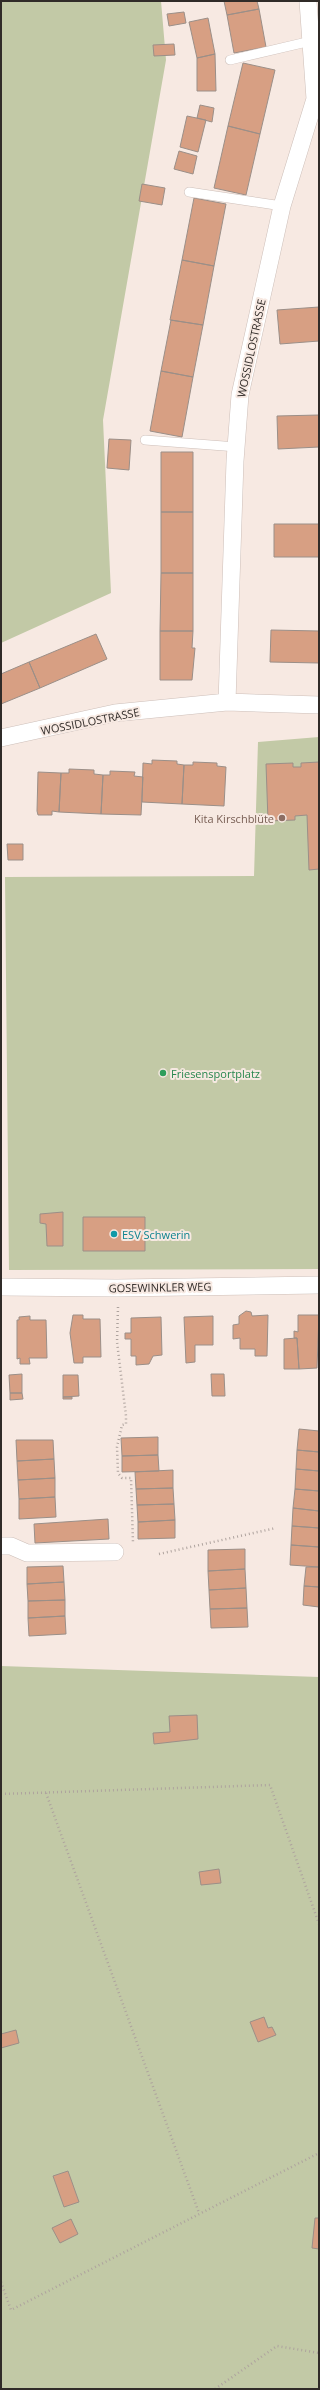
<svg xmlns="http://www.w3.org/2000/svg" width="320" height="2390" viewBox="0 0 320 2390" font-family="'Open Sans',sans-serif">
	<rect width="100%" height="100%" fill="#f7e9e2"/>
	<path fill="#c2c9a6" d="M1 1H161L166 60 103 420 111 593 1 643Z
		M319 737V1269L9 1270 5 877 254 876 258 742Z
		M1 1666 319 1677V2389H1Z"/>
	<path fill="#d79f83" stroke="#9b8f88" d="M224 1H257L259 9 227 15Z
		M259 9 266 47 234 53 227 15Z
		M184 12 186 23 169 26 167 14Z
		M208 18 215 54 197 58 189 22Z
		M174 44 175 55 154 56 153 45Z
		M215 54 216 91H197V58Z
		M243 63 275 70 260 134 228 126Z
		M200 105 214 108 212 122 197 118Z
		M187 116 206 120 198 152 180 147Z
		M228 126 260 134 246 195 214 188Z
		M179 151 197 156 193 174 174 169Z
		M142 184 165 188 162 205 139 201Z
		M194 198 226 204 214 266 182 260Z
		M182 260 214 266 203 325 170 320Z
		M319 307V341L280 344 277 310Z
		M171 320 203 325 193 377 161 371Z
		M161 371 193 377 182 437 150 431Z
		M319 415V447L278 449 277 416Z
		M109 439 131 440 129 470 107 468Z
		M161 452H193V512H161Z
		M161 512H193V573H161Z
		M274 524H319V557H274Z
		M161 573H193V631H160Z
		M271 630 319 631V663L270 662Z
		M160 631H193L192 648H195L192 680H160Z
		M96 634 107 659 40 688 29 662Z
		M29 662 40 688 1 704V674Z
		M152 760 177 761V764L184 765 182 804 142 802 143 763 152 764Z
		M193 762 217 763V766L226 767 224 806 182 804 184 765H193Z
		M319 762V869L309 870 307 815 295 816V820L268 821 266 764 293 763V767H301V763Z
		M69 769 94 770V774L103 775 101 814 59 812 61 773H69Z
		M110 771 135 772 134 776 143 777 141 815 101 814 103 775H110Z
		M38 772 61 773 59 812 52 811V815H38L37 811Z
		M7 844H23V860H8Z
		M63 1212V1246H47L46 1224 40 1223V1214Z
		M83 1217H145V1251H83Z
		M246 1311 251 1312 252 1316 268 1315 267 1356H255V1349H240V1338L233 1339V1325L239 1324V1316Z
		M73 1315H83V1319H100L101 1357H83V1363H74L70 1333Z
		M298 1315H319L317 1368 299 1369 297 1338H294V1331L298 1332Z
		M30 1316V1320H46L47 1358H29L30 1364H20V1358L17 1359V1320H19V1317Z
		M213 1316V1345H195V1362L186 1363 184 1317Z
		M161 1317 162 1355 153 1356 149 1364 136 1365V1356H131V1339H125V1333H131V1318Z
		M297 1338 299 1369H284V1339Z
		M22 1374V1393H10L9 1375Z
		M211 1374H224L225 1396H212Z
		M63 1375H78L79 1396 63 1397Z
		M10 1393H22L23 1399 10 1400Z
		M63 1397H72V1399H63Z
		M299 1429 319 1431V1452L297 1450Z
		M158 1437V1455L122 1456 121 1438Z
		M16 1440H53L54 1459 17 1461Z
		M297 1450 319 1452V1471L296 1469Z
		M158 1455 159 1471 122 1472V1456Z
		M54 1459 55 1478 18 1480 17 1461Z
		M296 1469 319 1471V1491L295 1489Z
		M173 1470V1488L136 1489 135 1472Z
		M55 1478V1497L19 1499 18 1480Z
		M173 1488 174 1504 137 1505 136 1489Z
		M295 1489 319 1491V1511L293 1508Z
		M55 1497 56 1517 19 1519V1499Z
		M174 1504 175 1520 138 1522 137 1505Z
		M293 1508 319 1511V1528L292 1526Z
		M108 1519 109 1539 35 1543 34 1524Z
		M175 1520V1538L138 1539V1522Z
		M292 1526 319 1528V1547L291 1545Z
		M291 1545 319 1547V1567L290 1565Z
		M245 1549V1569L208 1571V1550Z
		M63 1566 64 1582 27 1584V1567Z
		M306 1567H319V1587L304 1586Z
		M245 1569 246 1588 209 1590 208 1571Z
		M64 1582 65 1600 28 1601 27 1584Z
		M304 1586 319 1587V1607L303 1605Z
		M246 1588 247 1608 210 1609 209 1590Z
		M65 1600V1616L28 1618V1601Z
		M247 1608 248 1627 211 1628 210 1609Z
		M65 1616 66 1634 29 1636 28 1618Z
		M197 1715 198 1739 154 1744 153 1733 170 1732 169 1716Z
		M219 1869 221 1883 201 1885 199 1872Z
		M264 2017 268 2028 272 2027 276 2035 258 2042 250 2022Z
		M16 2030 19 2043 1 2048V2034Z
		M68 2171 79 2202 64 2207 53 2176Z
		M315 2218H319V2249L312 2248Z
		M71 2219 78 2234 60 2243 52 2228Z"/>
	<g fill="none" stroke-linecap="round" stroke-linejoin="round">
		<g stroke="#cdbfb9" stroke-width="10">
			<path id="lane" d="M230 60 311 41
				M189 192 282 206
				M145 440 237 447"/>
		</g>
		<g stroke="#cdbfb9" stroke-width="18">
			<path id="street" d="M227 702 235 461 240 395 282 206 315 99 308 1
				M1 738 115 713 227 702 319 705
				M1 1287 117 1288 319 1285
				M1 1546H11L27 1553 115 1552"/>
		</g>
		<path stroke="#aea39e" stroke-width="2.5" stroke-dasharray="1 3" stroke-linecap="butt" d="M118 1307 117 1342 126 1416V1424L122 1425 117 1447 118 1473 122 1478H131L133 1543
			M159 1554 276 1528
			M46 1793 199 2213
			M1 1794 270 1785 319 1924
			M1 2282 11 2310 319 2153
			M215 2389 277 2346 319 2353"/>
		<use href="#lane" stroke="#fff" stroke-width="9"/>
		<use href="#street" stroke="#fff" stroke-width="17"/>
	</g>
	<circle fill="#8d6e63" stroke="#f7e9e2" stroke-width="1.5" cx="282" cy="818" r="4"/>
	<circle fill="#2e9e5b" stroke="#f7e9e2" stroke-width="1.5" cx="163" cy="1073" r="4"/>
	<circle fill="#0f9aa8" stroke="#f7e9e2" stroke-width="1.5" cx="114" cy="1234" r="4"/>
	<g text-anchor="middle" dominant-baseline="central" stroke-width="4" stroke-linejoin="round" paint-order="stroke">
		<g font-size="11" fill="#302b28" stroke="#f7e9e2">
			<text transform="translate(251 348) rotate(-78)">WOSSIDLOSTRASSE</text>
			<text transform="translate(90 721) rotate(-11)">WOSSIDLOSTRASSE</text>
			<text transform="translate(160 1287) rotate(-1)">GOSEWINKLER WEG</text>
		</g>
		<g font-size="11" fill="#785e54" stroke="#f7e9e2" text-anchor="end">
			<text x="274" y="818">Kita Kirschblüte</text>
		</g>
		<g font-size="11" fill="#27864d" stroke="#f7e9e2" text-anchor="start">
			<text x="171" y="1073">Friesensportplatz</text>
		</g>
		<g font-size="11" fill="#0d838f" stroke="#f7e9e2" text-anchor="start">
			<text x="122" y="1234">ESV Schwerin</text>
		</g>
	</g>
	<rect width="320" height="2390" fill="none" stroke="#302b28" stroke-width="4"/>
</svg>
